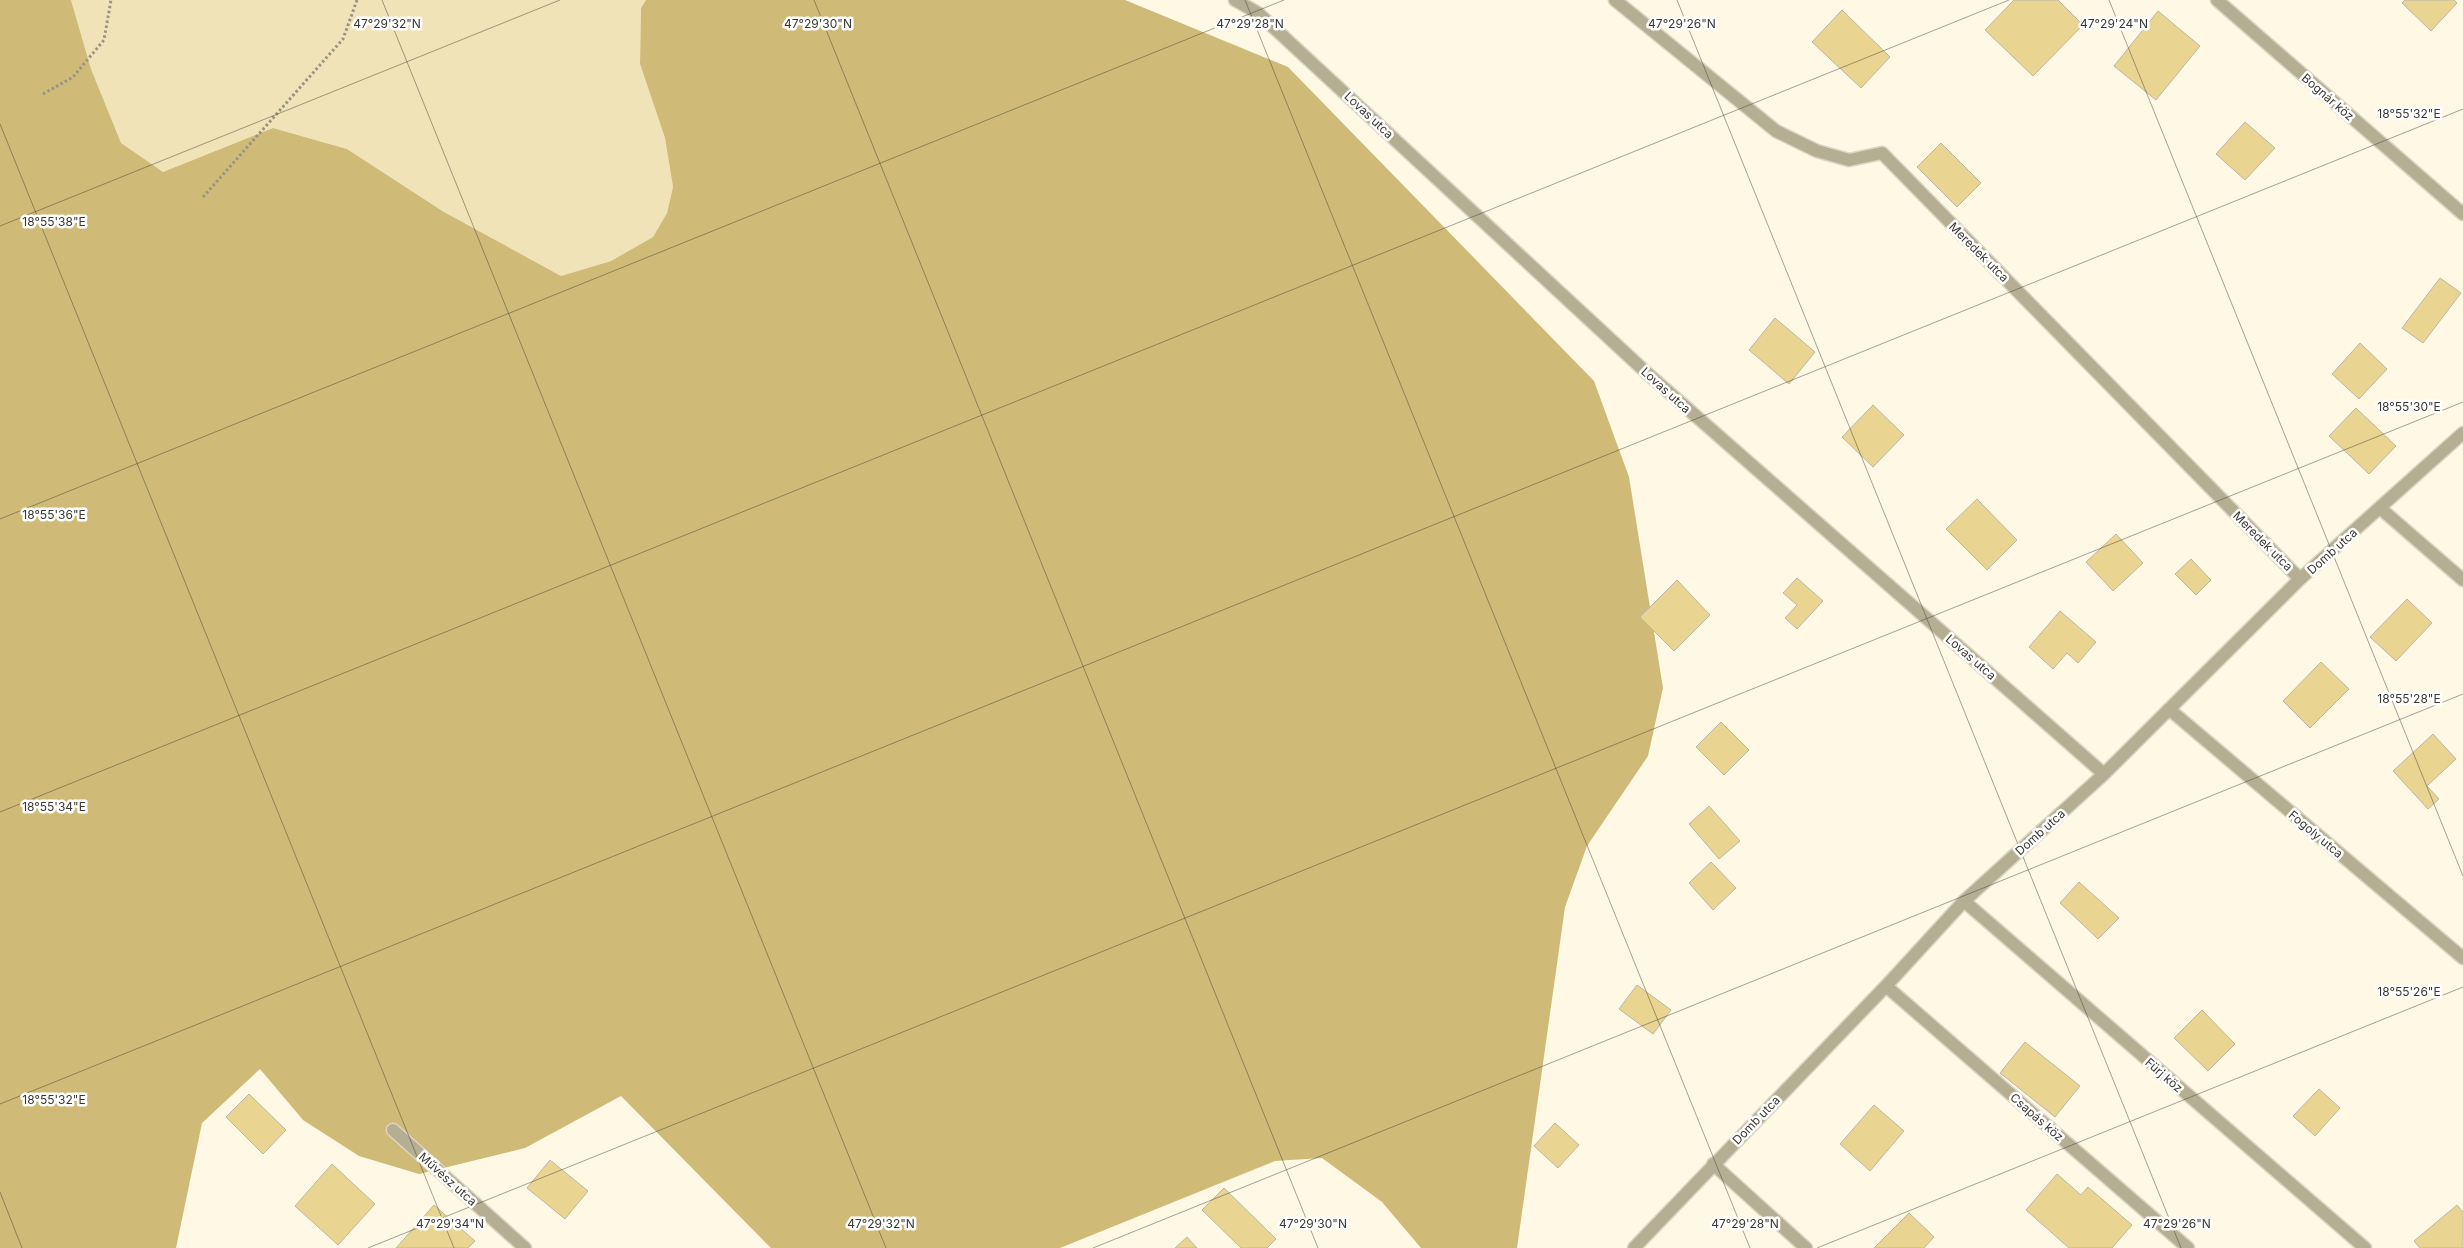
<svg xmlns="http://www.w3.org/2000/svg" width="2463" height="1248" viewBox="0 0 2463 1248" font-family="Inter,sans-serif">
	<rect width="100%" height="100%" fill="#fef8e5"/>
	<path fill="#f0e3b7" d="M71 0H646L641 8 640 64 665 138 673 187 667 213 653 237 611 261 561 276 444 212 347 149 273 128 163 172 121 144 91 69Z"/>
	<path fill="#cfbb77" d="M0 0H71L91 69 121 143 163 172 273 128 347 149 444 212 561 276 611 261 653 237 667 213 673 187 665 138 640 64 641 8 646 0H1125L1288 67 1594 381 1629 477 1663 688 1648 756 1587 846 1565 907 1517 1248H1421L1382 1202 1322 1158 1275 1161 1060 1248H771L621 1096 525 1148 419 1174 359 1156 303 1120 260 1069 202 1123 176 1248H0Z"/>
	<path fill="#e9d591" stroke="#bcb7a5" d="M2014 0H2058L2083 25 2033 76 1985 30Z
		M2405 0H2454L2457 3 2431 31 2402 3Z
		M1842 10 1890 57 1861 88 1812 42Z
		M2158 11 2200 46 2156 100 2114 66Z
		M2245 122 2275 148 2245 180 2216 154Z
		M1941 143 1981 183 1957 207 1917 167Z
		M2440 278 2461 293 2423 343 2402 328Z
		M1775 318 1815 352 1789 384 1749 350Z
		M2360 343 2387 369 2359 399 2332 374Z
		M1873 405 1904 435 1873 467 1842 437Z
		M2356 408 2396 446 2369 474 2329 436Z
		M1977 499 2017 540 1987 570 1946 529Z
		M2116 534 2143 563 2113 591 2086 562Z
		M2191 559 2211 580 2196 595 2175 574Z
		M1797 578 1823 601 1797 629 1785 618 1797 605 1783 593Z
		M1677 580 1710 615 1674 651 1640 617Z
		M2407 599 2432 623 2396 661 2370 637Z
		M2060 611 2096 642 2078 663 2067 653 2053 669 2029 647Z
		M2321 662 2349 689 2310 728 2283 701Z
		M1721 722 1749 750 1724 775 1696 747Z
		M2433 734 2456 759 2427 786 2439 799 2428 809 2393 771Z
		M1709 806 1740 841 1719 859 1689 824Z
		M1711 862 1736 888 1713 910 1689 883Z
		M2079 882 2119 918 2098 939 2060 903Z
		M1637 985 1671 1010 1653 1034 1619 1009Z
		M2202 1010 2235 1044 2208 1071 2174 1038Z
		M2025 1042 2080 1086 2055 1117 2000 1073Z
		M2319 1089 2340 1108 2315 1136 2293 1116Z
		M249 1094 286 1130 263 1154 226 1117Z
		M1874 1105 1904 1131 1870 1171 1840 1144Z
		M1555 1123 1579 1145 1558 1168 1534 1146Z
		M550 1160 588 1191 565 1219 527 1188Z
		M332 1164 375 1204 338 1245 295 1206Z
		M2057 1174 2081 1195 2088 1187 2132 1225 2112 1248H2069L2026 1210Z
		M1224 1188 1276 1239 1267 1248H1241L1202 1210Z
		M434 1205 475 1241 468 1248H396Z
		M2457 1205 2463 1212V1248H2420L2414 1241Z
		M1909 1213 1934 1237 1924 1248H1874Z
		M1187 1237 1197 1248H1175Z"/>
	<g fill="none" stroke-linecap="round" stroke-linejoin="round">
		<g stroke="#dbd5c4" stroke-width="15">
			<path id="minor" d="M1235 0 1258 13 1648 374 2104 774
				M1615 0 1776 131 1817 151 1849 160 1882 153 2300 579
				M2217 0 2463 214
				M2380 508 2463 580
				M2169 709 2463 958
				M1964 901 2365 1248
				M1886 986 2188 1248
				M393 1130 525 1248
				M1713 1164 1806 1248
				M1634 1248 1886 986 1964 901 2104 774 2300 579 2463 433"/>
		</g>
		<path stroke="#979386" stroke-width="3" stroke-dasharray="2.5 2.5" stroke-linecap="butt" d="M43 94 73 77 104 40 111 0
			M203 197 343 39 357 0"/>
		<use href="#minor" stroke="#b6ae92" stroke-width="12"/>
	</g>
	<path fill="none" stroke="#393730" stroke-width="1" stroke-opacity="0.45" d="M382 0 886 1248M814 0 1318 1248M1245 0 1750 1248M1677 0 2181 1248M2109 0 2463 876M0 124 454 1248M0 226 560 0M0 519 1284 0M0 812 2009 0M0 1104 2463 109M0 1192 22 1248M368 1248 2463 402M1093 1248 2463 694M1817 1248 2463 987"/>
	<g text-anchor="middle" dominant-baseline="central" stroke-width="5" stroke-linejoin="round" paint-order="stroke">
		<g font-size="12" fill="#393730" stroke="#fff">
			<text transform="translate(2328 97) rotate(41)">Bognár köz</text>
			<text transform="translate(1369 115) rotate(43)">Lovas utca</text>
			<text transform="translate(1979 252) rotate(45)">Meredek utca</text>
			<text transform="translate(1666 390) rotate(42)">Lovas utca</text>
			<text transform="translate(2263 541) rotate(45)">Meredek utca</text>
			<text transform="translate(2332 551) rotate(-42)">Domb utca</text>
			<text transform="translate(1971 657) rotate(41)">Lovas utca</text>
			<text transform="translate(2040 832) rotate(-42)">Domb utca</text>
			<text transform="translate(2316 834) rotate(40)">Fogoly utca</text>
			<text transform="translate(2164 1075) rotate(41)">Fürj köz</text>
			<text transform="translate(2037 1117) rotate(41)">Csapás köz</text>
			<text transform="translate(1756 1120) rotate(-46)">Domb utca</text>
			<text transform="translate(448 1179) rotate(42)">Művész utca</text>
		</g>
	</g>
	<g font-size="12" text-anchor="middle" fill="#393730" stroke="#fff" stroke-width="5" stroke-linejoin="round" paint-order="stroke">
		<text x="387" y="28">47°29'32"N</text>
		<text x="818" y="28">47°29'30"N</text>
		<text x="1250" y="28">47°29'28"N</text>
		<text x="2114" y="28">47°29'24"N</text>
		<text x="1682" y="28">47°29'26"N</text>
		<text x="2409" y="118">18°55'32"E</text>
		<text x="54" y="226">18°55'38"E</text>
		<text x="2409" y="411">18°55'30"E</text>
		<text x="54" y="519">18°55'36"E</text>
		<text x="2409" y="703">18°55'28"E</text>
		<text x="54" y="811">18°55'34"E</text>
		<text x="2409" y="996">18°55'26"E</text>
		<text x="54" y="1104">18°55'32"E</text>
		<text x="450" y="1228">47°29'34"N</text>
		<text x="881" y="1228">47°29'32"N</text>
		<text x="1313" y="1228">47°29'30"N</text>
		<text x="1745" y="1228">47°29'28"N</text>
		<text x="2177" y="1228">47°29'26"N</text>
	</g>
</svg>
